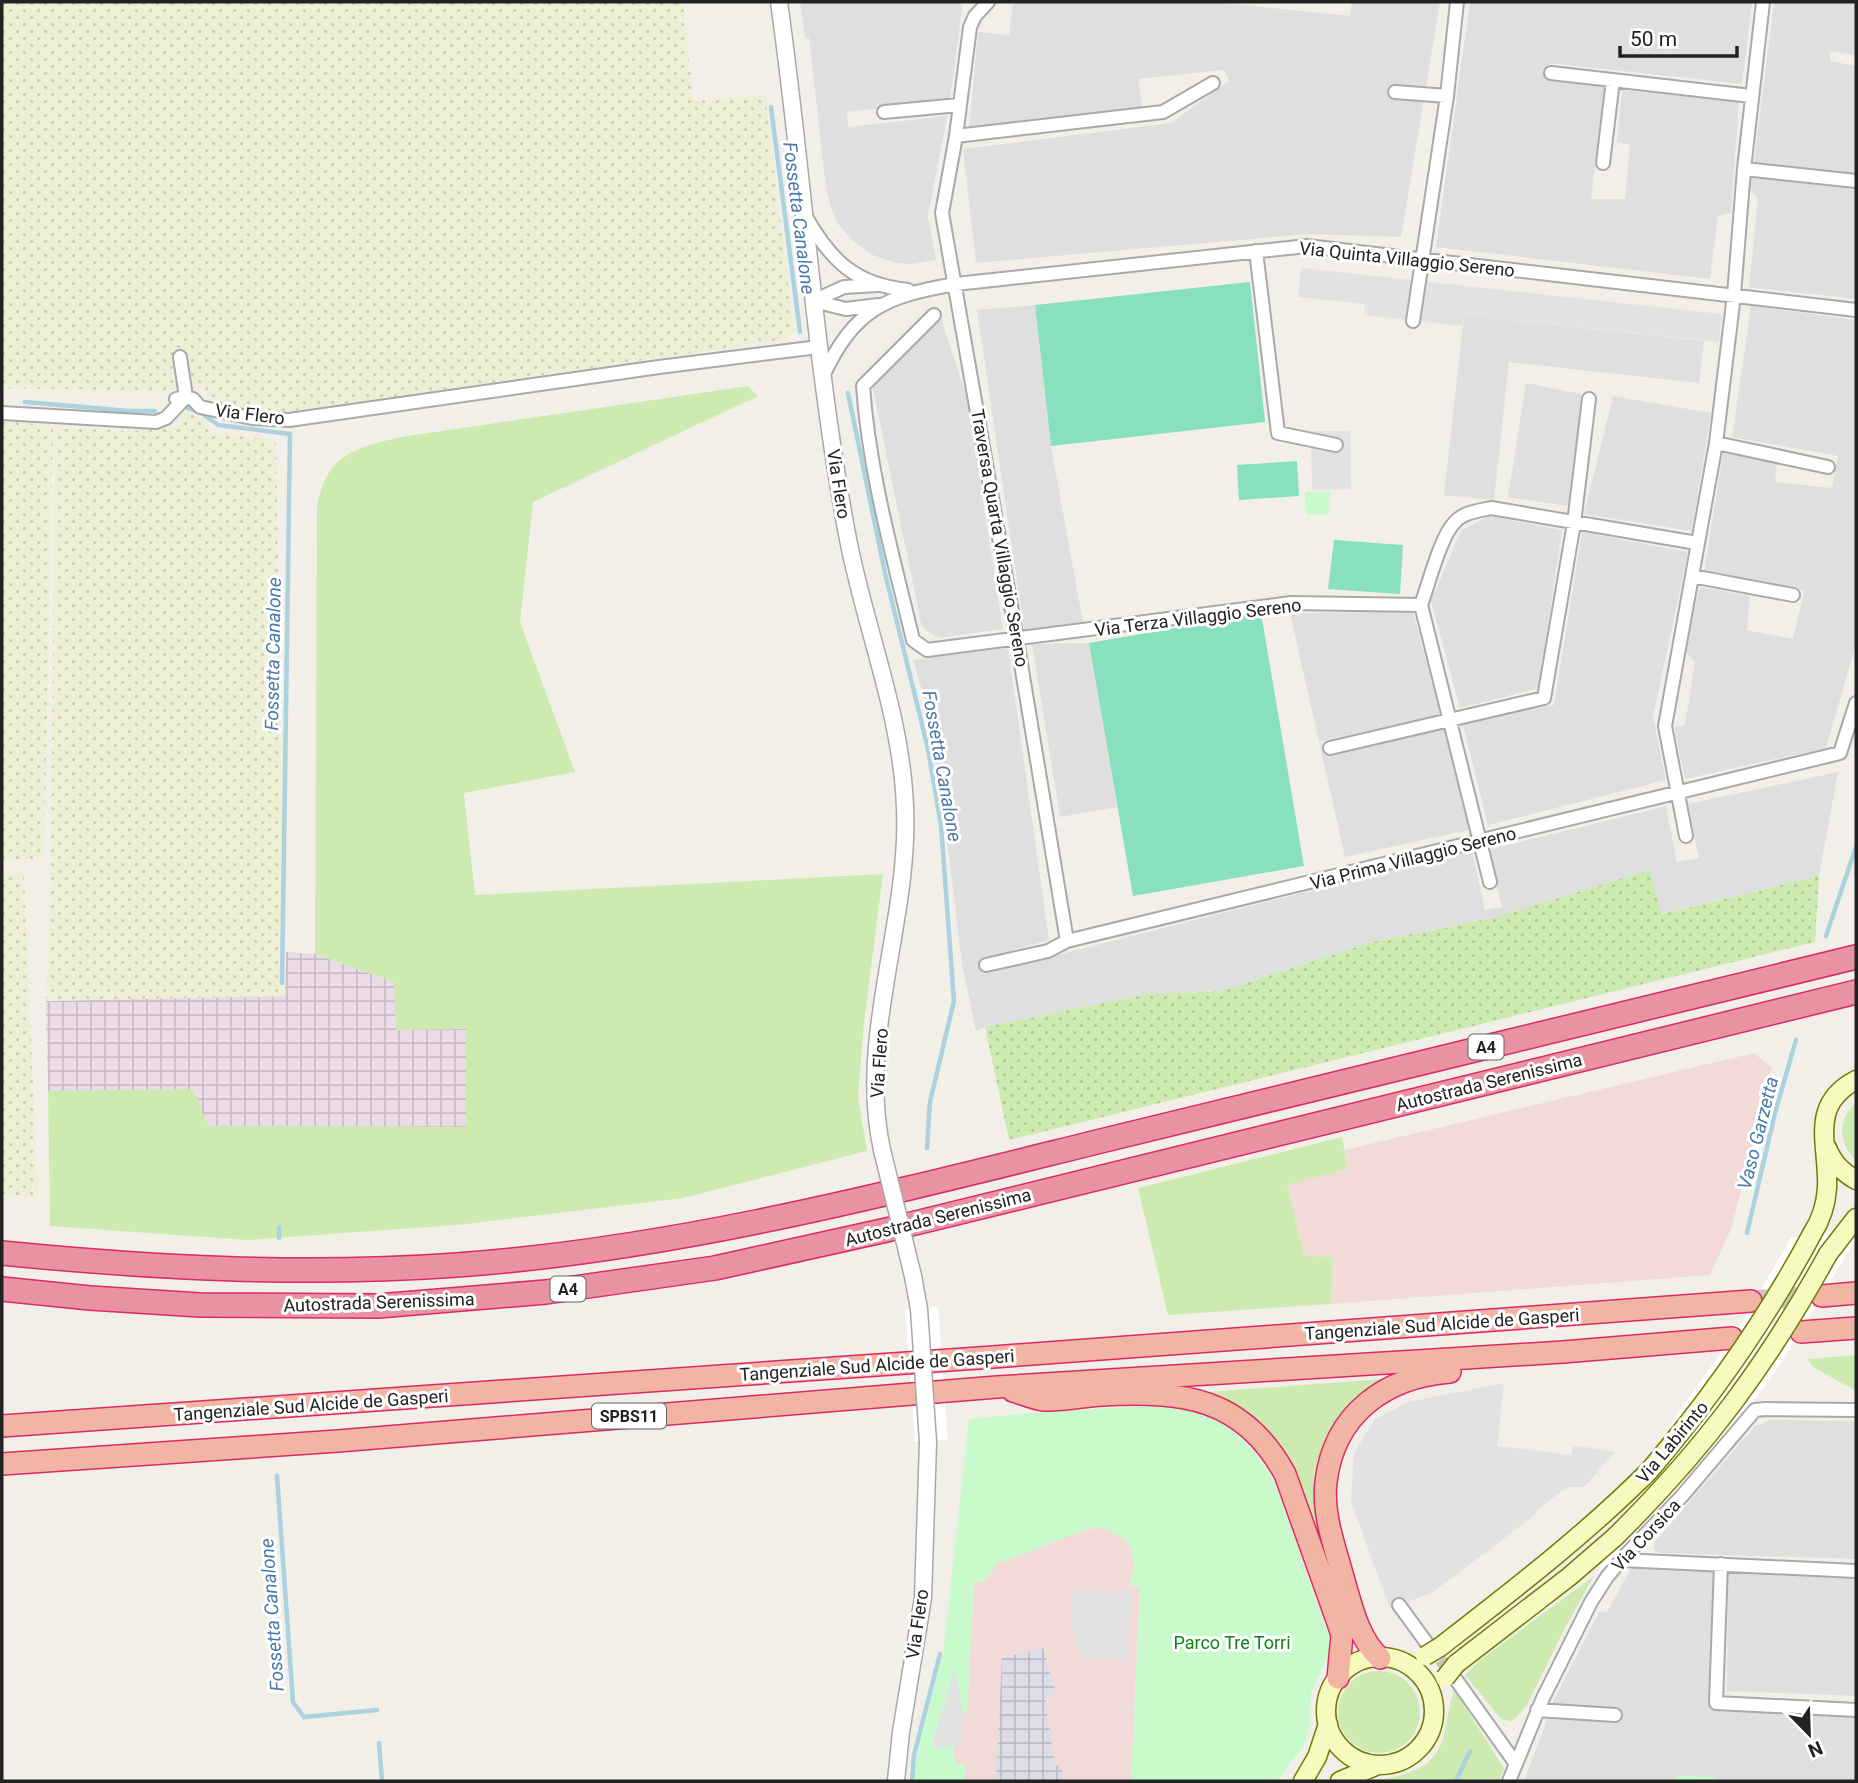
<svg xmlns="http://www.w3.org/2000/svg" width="1858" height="1783" viewBox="0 0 1858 1783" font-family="Roboto,sans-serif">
	<defs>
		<pattern id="industrial-grid" width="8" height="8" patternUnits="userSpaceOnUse" patternTransform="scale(1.75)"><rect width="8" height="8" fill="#ebdbe8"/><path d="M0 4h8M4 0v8" fill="none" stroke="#c9bcc7"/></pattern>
		<pattern id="farmland-dots" width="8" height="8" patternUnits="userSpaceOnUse" patternTransform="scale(1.75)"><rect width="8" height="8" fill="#eef0d5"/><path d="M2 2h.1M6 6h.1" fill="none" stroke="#ccceb7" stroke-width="1.8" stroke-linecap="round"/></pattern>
		<pattern id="garden-dots" width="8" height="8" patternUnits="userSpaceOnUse" patternTransform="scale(1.75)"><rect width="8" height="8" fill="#cdebb0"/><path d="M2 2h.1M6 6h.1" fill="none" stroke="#b0c997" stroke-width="1.8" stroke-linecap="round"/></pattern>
		<pattern id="plaza-grid" width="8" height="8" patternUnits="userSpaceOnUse" patternTransform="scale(1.75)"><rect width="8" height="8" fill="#dddde8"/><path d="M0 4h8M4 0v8" fill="none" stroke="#bdbdc7"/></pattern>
	</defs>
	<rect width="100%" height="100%" fill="#f2efe9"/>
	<path fill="#e0dfdf" d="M800 2H963L950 100 847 112 848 127 947 116 928 217 936 260 913 264 895 263 873 255 854 242 838 224 831 207 826 188 809 38 805 37Z
		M1013 2H1214L1350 16 1352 2H1440L1401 237 1308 234 976 263 963 149 1171 123 1229 81 1224 70 1138 79 1143 110 969 129 978 32 1009 35Z
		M1470 2H1752L1742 84 1549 63 1547 78 1606 85 1591 199H1625L1630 145 1617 142 1622 90 1739 102 1731 213 1718 216 1710 279 1436 247Z
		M1774 2H1856V55L1830 51V61L1856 66V173L1754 162Z
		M1751 177 1856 189V299L1749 287 1758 199 1749 188Z
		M1035 305 1051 446 1083 623 1024 630 977 310Z
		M1751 306 1856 320V644L1826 748 1685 779 1674 727 1685 725 1695 662 1684 650 1700 587 1750 596 1747 630 1793 639 1804 591 1704 572 1723 453 1777 463 1775 482 1832 488 1838 456 1732 437Z
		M1464 315 1704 341 1699 383 1509 362 1494 500 1444 495Z
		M941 318 967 398 1003 629 939 638 925 630 921 623 872 384 935 321Z
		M1526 383 1582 394 1568 506 1508 497Z
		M1613 396 1711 413 1692 531 1584 514Z
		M1489 516 1562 530 1539 688 1460 708 1431 601 1461 531Z
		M1582 532 1688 552 1653 717 1666 780 1488 825 1463 725 1554 705Z
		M1413 612 1441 715 1320 741 1325 756 1446 728 1469 830 1345 857 1290 613Z
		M1089 643 1117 807 1060 817 1032 644Z
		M1008 648 1049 940 979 960 982 974 1472 850 1485 910 1502 907 1488 850 1666 806 1677 862 1699 858 1687 804 1838 772 1819 876 1660 914 1650 870 1489 919 1372 942 1222 991 1148 994 985 1027 976 1031 962 964 941 791 921 704 925 701 913 660Z
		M1771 1420 1856 1421V1559L1661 1553 1654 1550V1543L1754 1427Z
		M1632 1567 1718 1570 1709 1704 1713 1709 1856 1715V1781H1524L1548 1717 1618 1718 1620 1710 1552 1704 1599 1612H1607Z
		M1728 1569 1856 1574V1696L1727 1691Z"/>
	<path fill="#f2dad9" d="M1754 1053 1772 1068 1731 1229 1710 1275 1331 1304 1333 1259 1304 1255 1287 1185 1348 1169 1345 1150Z
		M1105 1528 1122 1537 1131 1548 1134 1562 1130 1586 1140 1587 1131 1781H964L965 1764 955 1765 953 1746 955 1667 967 1712 974 1582 985 1581 996 1564 1088 1529Z"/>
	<path fill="url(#industrial-grid)" d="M286 952 315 954 394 982 396 1030 466 1028V1127L210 1126 202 1117 196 1094 191 1089 48 1091 46 1001 285 996Z"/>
	<path fill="url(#farmland-dots)" d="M2 2H683L693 101 765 95 794 331 786 339 341 405 285 411 241 409 221 404 208 395 205 387 158 391 2 388Z
		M183 411 206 420 211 433 276 440 285 996 46 1001 51 873 55 427 125 431 175 428Z
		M2 420 53 426 44 859 2 860Z
		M24 874 38 1199 2 1193V875Z"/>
	<path fill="#cdebb0" d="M748 386 758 396 533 502 520 622 575 772 464 793 475 895 883 874 864 1022 858 1096 867 1151 683 1198 457 1225 248 1240 50 1226 48 1091 191 1089C202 1098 198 1113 210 1126L466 1127V1029L396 1030 394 982 315 954 317 509C325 455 354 448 401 437Z
		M1856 1102V1160C1837 1142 1838 1120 1856 1102Z
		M1342 1137 1348 1169 1287 1185 1304 1255 1333 1258 1331 1304 1168 1315 1138 1188Z
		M1856 1355V1391L1813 1367 1808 1359Z
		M1383 1379C1364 1393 1349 1407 1336 1427V1587L1296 1470C1276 1432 1248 1407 1208 1392Z
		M1594 1576 1566 1626 1527 1705 1516 1718 1511 1721 1501 1719 1465 1675 1479 1661Z
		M1338 1712a41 41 0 1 1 82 0a41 41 0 1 1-82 0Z
		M1454 1690 1504 1768 1499 1781H1374C1404 1775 1433 1772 1443 1738 1448 1722 1448 1706 1454 1690Z"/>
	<path fill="#c8facc" d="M1305 492H1330V514L1306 515Z
		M1152 1406C1168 1408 1188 1408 1202 1413 1234 1427 1258 1451 1274 1481L1329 1636 1330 1652 1311 1693 1309 1727 1304 1745 1277 1781H1131L1140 1587 1130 1586 1134 1562 1131 1548 1122 1537 1105 1528 1088 1529 997 1564 985 1581 974 1582 967 1712 963 1713 955 1669 931 1746H953L955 1765 965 1764 964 1781H913L918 1748 943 1654 969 1419 1052 1411Z
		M1675 1775 1715 1777V1781H1675Z"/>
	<path fill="url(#garden-dots)" d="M1650 870 1661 914 1819 876 1815 942 1009 1140 985 1027 1148 994 1222 991 1372 942 1489 919Z"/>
	<path fill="#88e0be" d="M1250 282 1265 422 1051 446 1035 305Z
		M1297 461 1299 496 1239 500 1237 465Z
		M1334 540 1403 545 1400 594 1328 589Z
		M1261 613 1304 866 1133 896 1089 643Z"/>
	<path fill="#e2e2e2" d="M1301 268 1722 314 1719 342 1464 315 1462 326 1364 315 1365 304 1298 297Z
		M1311 431H1350L1351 489 1312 490Z
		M1504 1383 1497 1446 1571 1455 1573 1445 1615 1452 1584 1487H1567L1536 1511 1535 1515 1433 1592 1390 1609 1351 1501 1354 1453 1375 1419 1408 1402Z
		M1072 1590 1132 1591 1127 1660 1080 1658 1071 1624Z
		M955 1667 963 1713 962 1746 931 1747Z"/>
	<path fill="url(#plaza-grid)" d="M1043 1648 1056 1693 1045 1697 1055 1766H1062V1781H996L1002 1658Z"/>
	<path fill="#fff" d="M1856 1227V1239L1782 1362 1757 1397 1701 1466 1629 1546 1597 1574 1677 1414 1738 1329 1791 1238Z
		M938 1307 948 1440 915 1442 905 1309Z"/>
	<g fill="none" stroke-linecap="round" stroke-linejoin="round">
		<path stroke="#aad3df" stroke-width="4.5" d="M771 107 800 332
			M848 393 885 573 928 749 941 825 954 1001 930 1102 927 1148
			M25 402 129 411H155
			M188 408 200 412 218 425 290 434 282 983
			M1826 936 1856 847
			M1747 1233 1775 1113 1796 1040
			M279 1238V1227
			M277 1476 293 1702 304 1717 377 1710
			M379 1743 382 1781
			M912 1781 914 1755 940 1654
			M1456 1781 1470 1751"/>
		<path stroke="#c8c6c1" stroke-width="12" stroke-dasharray="12 6" stroke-linecap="butt" d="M1429 1646 1455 1678"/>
		<path stroke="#c8c6c1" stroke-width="21" stroke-dasharray="21 10" stroke-linecap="butt" d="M1751 1301 1820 1296"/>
		<g stroke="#a9a9a9" stroke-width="16">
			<path id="minor" d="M988 2 975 16 970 27 956 136 942 213 1017 640 1067 941
				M1551 73 1751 96
				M1395 92 1447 96
				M884 112 959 105
				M956 136 1163 112 1213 83
				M1603 163 1613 80
				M1744 169 1856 181
				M806 217C831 261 856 285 908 290
				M1256 251 1278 433 1336 445
				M813 301 846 309 878 305
				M813 301 844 287 878 285
				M934 315 863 386C869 472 893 556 913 640L927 650 1291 603 1421 605C1428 586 1441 535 1455 522 1464 512 1478 511 1491 508L1697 543
				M1413 321 1447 96 1457 2
				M180 357 186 397
				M823 376C855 308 886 296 956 284L1307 246 1856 310
				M176 399 186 397 193 399 200 407 252 418 289 420 659 367 818 347
				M2 413 156 422 166 418 186 397
				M1716 443 1828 467
				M1692 576 1793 595
				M1421 605 1490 882
				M1330 748 1544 698 1574 523 1589 399
				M1686 836 1665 726 1716 443 1734 295 1744 169 1763 2
				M986 965 1048 951 1067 941 1840 753 1856 703
				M1621 1560 1856 1571
				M1721 1564 1716 1703 1856 1710
				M1399 1605 1426 1642
				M1457 1681 1516 1764
				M1537 1710 1615 1715
				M1509 1781 1543 1698 1591 1602 1607 1577 1621 1560 1682 1496 1755 1410 1765 1409 1856 1410"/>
		</g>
		<g stroke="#a9a9a9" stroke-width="19">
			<path id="tertiary" d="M779 2C804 179 814 358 847 534 864 626 902 714 905 808 910 922 857 1036 882 1150
				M913 1276 919 1309
				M896 1781 901 1732 923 1598 928 1442"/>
		</g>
		<g stroke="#707d05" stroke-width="21">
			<path id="secondary" d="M1827 1148C1833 1163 1842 1172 1856 1180
				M1812 1234C1821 1220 1826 1205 1827 1188 1829 1145 1808 1105 1856 1080
				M1828 1254 1856 1218
				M1440 1647C1512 1591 1584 1536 1649 1471
				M1326 1711a54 54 0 1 1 108 0a54 54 0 1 1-108 0Z
				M1456 1664 1570 1576 1615 1537
				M1303 1781 1317 1757 1328 1724
				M1340 1781 1378 1765"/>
		</g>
		<g stroke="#dc2a67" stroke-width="24">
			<path id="trunk" d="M1822 1296 1856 1293
				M1801 1332 1856 1328
				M1013 1391C1023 1394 1034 1399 1044 1400 1063 1401 1083 1396 1102 1395 1183 1391 1243 1397 1285 1474L1337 1620 1342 1635 1338 1678
				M2 1426 993 1357 1751 1301
				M2 1464 338 1441 997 1387 1563 1352 1732 1338
				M1380 1658C1358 1639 1351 1604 1343 1577 1335 1547 1322 1514 1326 1482 1334 1414 1385 1377 1450 1372"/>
		</g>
		<g stroke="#dc2a67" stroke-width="26">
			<path id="motorway" d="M2 1253C153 1268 305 1276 457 1265 679 1249 894 1192 1109 1139 1358 1078 1607 1018 1856 957
				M2 1289 90 1298 200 1305 378 1306 546 1292 715 1268 891 1229 1856 992"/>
		</g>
		<use href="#minor" stroke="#fff" stroke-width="12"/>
		<use href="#tertiary" stroke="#fff" stroke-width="16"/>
		<use href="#secondary" stroke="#f7fabf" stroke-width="18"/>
		<use href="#trunk" stroke="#f2b4a3" stroke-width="21"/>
		<use href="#motorway" stroke="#e892a2" stroke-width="23"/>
		<g stroke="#a9a9a9" stroke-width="19" stroke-linecap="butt">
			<path id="tertiary-bridge" d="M882 1150 913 1276
				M919 1309 928 1442"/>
		</g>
		<g stroke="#707d05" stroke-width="21" stroke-linecap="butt">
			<path id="secondary-bridge" d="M1649 1471C1712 1397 1766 1320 1812 1234
				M1615 1537C1705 1448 1767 1365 1828 1254
				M1425 1656 1440 1647
				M1445 1678 1456 1664"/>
		</g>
		<use href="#tertiary-bridge" stroke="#fff" stroke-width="16"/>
		<use href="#secondary-bridge" stroke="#f7fabf" stroke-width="18"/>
	</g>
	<g text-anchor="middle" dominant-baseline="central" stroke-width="6" stroke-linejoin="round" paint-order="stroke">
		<g fill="#fff" stroke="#646464" stroke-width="2">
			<rect x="1468.5" y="1034.5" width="35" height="25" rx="5"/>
			<rect x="550.5" y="1276.5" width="35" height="25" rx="5"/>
			<rect x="592" y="1403.5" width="74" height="25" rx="5"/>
		</g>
		<g font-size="16" font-weight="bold" fill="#222">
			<text x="1486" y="1047">A4</text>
			<text x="568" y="1289">A4</text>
			<text x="629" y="1416">SPBS11</text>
		</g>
		<g font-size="18" fill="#222" stroke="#fff">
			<text transform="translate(1407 259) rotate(6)">Via Quinta Villaggio Sereno</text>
			<text transform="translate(250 414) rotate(7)">Via Flero</text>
			<text transform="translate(839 484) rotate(81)">Via Flero</text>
			<text transform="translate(1000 538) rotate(80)">Traversa Quarta Villaggio Sereno</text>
			<text transform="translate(1198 617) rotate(-7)">Via Terza Villaggio Sereno</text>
			<text transform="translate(1413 858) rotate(-14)">Via Prima Villaggio Sereno</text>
			<text transform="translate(879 1063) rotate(-86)">Via Flero</text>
			<text transform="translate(1489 1082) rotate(-14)">Autostrada Serenissima</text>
			<text transform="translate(938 1217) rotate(-14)">Autostrada Serenissima</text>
			<text transform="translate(379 1302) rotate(-2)">Autostrada Serenissima</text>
			<text transform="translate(1442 1324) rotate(-4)">Tangenziale Sud Alcide de Gasperi</text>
			<text transform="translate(877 1365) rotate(-4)">Tangenziale Sud Alcide de Gasperi</text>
			<text transform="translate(311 1405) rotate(-4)">Tangenziale Sud Alcide de Gasperi</text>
			<text transform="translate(1672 1442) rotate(-50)">Via Labirinto</text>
			<text transform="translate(1646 1535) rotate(-47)">Via Corsica</text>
			<text transform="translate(917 1624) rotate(-82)">Via Flero</text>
		</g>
		<g font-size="18" fill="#0c8416" stroke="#fff">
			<text x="1232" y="1642">Parco Tre Torri</text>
		</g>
		<g font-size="19" font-style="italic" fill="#4a7aab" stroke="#fff">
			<text transform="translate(799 218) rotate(83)">Fossetta Canalone</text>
			<text transform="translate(273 654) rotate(-89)">Fossetta Canalone</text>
			<text transform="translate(942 766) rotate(80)">Fossetta Canalone</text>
			<text transform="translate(1758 1133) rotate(-76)">Vaso Garzetta</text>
			<text transform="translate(272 1615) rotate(-94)">Fossetta Canalone</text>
		</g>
	</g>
	<rect width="1858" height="1783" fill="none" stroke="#222222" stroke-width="7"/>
	<g transform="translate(1809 1734) rotate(157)" stroke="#ffffff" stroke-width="5" paint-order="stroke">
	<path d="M0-5L12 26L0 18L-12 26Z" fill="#222222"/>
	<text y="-10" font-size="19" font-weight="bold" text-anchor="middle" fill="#222222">N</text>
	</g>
	<path d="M1620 46v10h117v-10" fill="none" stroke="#222222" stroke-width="3.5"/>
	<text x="1630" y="46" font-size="21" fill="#222222" stroke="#ffffff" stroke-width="5" paint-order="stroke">50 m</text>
</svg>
